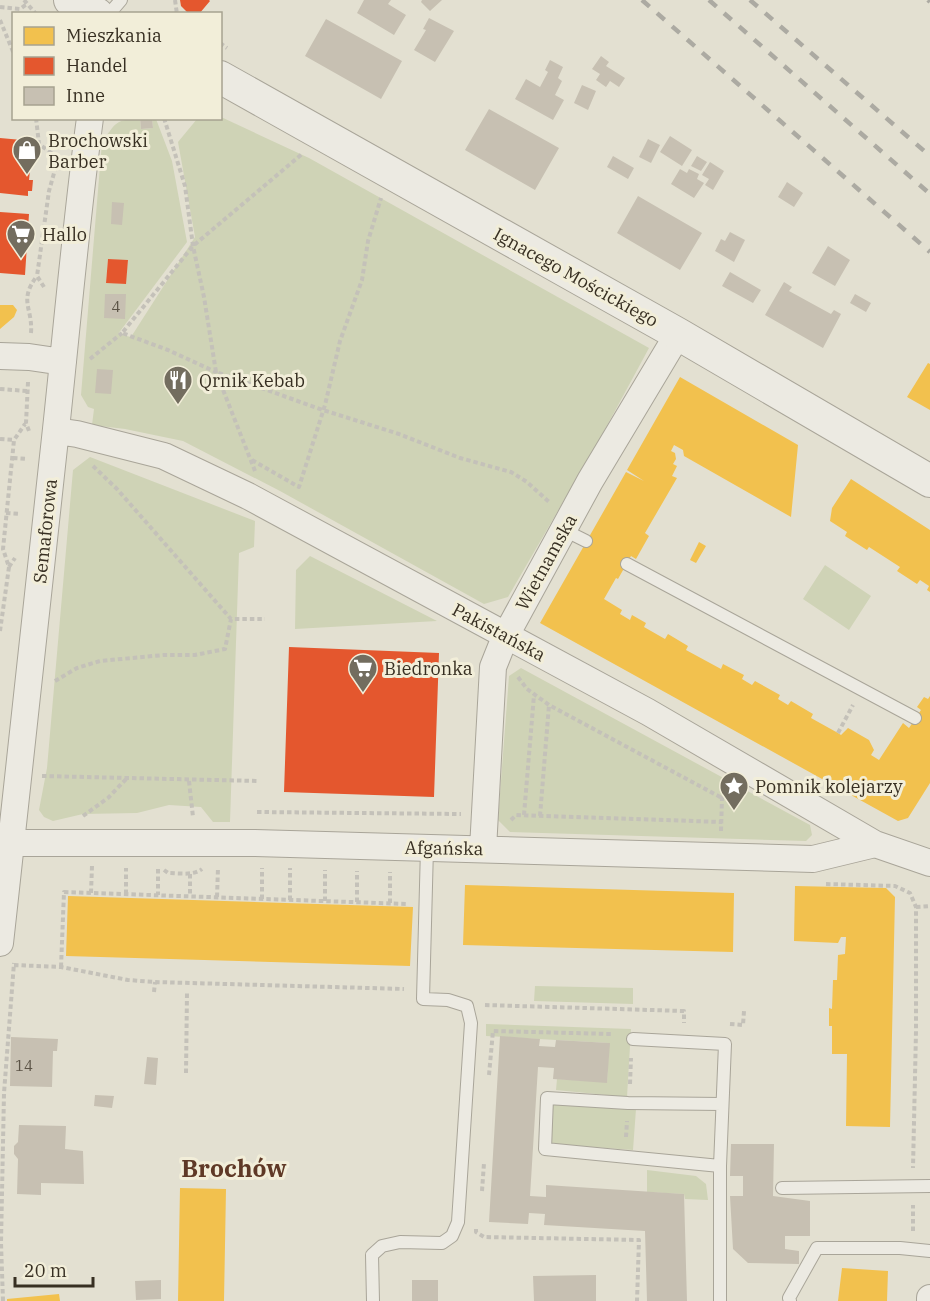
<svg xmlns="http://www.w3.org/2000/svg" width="930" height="1301" viewBox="0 0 930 1301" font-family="'IBM Plex Serif',serif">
	<rect width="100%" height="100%" fill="#e3e0d1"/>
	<path fill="#cfd3b6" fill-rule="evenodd" d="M221 117 309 158 649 348 603 433 508 597 484 604 280 491 183 441 125 429 92 425 94 409 88 407 81 395 102 142C116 123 115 119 140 119L141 129 153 128 152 119H156L172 161 187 242 118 334 131 337 195 237 178 142 197 119 220 118ZM108 259 128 261 125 284 106 282Z
		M90 457 255 521 254 547 239 553 230 822H213L201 807 169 805 137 813 83 814 53 821 44 817 39 810 47 768 73 470Z
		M310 556 437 621 295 629 296 570Z
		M825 565 871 596 849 630 803 599Z
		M521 668 810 825 812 835 806 841 510 832 498 820 509 676Z
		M535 986 633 988V1004L534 1001Z
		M486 1024 631 1029 627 1097 556 1090 557 1079 607 1082 609 1043 486 1036Z
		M553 1104 636 1109 633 1150 550 1144Z
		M647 1170 696 1176 706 1184 708 1200 685 1199 684 1194 647 1192Z"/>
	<path fill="#f2c14e" d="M0 305H13L17 310 14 317 0 329Z
		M928 363 930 364V410L907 397Z
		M680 377 798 445 791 517 684 456 683 450 674 445 671 451 675 453 676 459 673 464 677 466 672 476 677 478 645 533 649 536 636 559 631 556 618 579 616 578 604 599 622 610 620 614 630 620 632 615 646 623 644 627 665 639 668 634 688 646 686 650 721 669 723 664 744 675 742 679 752 685 755 681 780 695 778 699 788 705 791 701 813 714 811 718 838 733 841 735 848 728 869 740 874 750 871 755 879 760 903 723 909 728 921 710 917 707 924 697 928 699 930 696V783L908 818 898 821 540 623 626 472 644 481 627 470Z
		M851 479 930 530V592L927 590 929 586 920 580 917 584 897 571 900 567 869 547 867 550 845 536 847 532 830 521 832 508Z
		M699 542 706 546 696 563 690 560Z
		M465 885 734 893 733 952 463 945Z
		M795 886 886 888 895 897 890 1127 846 1126 847 1054H832V1026H829V1008L832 1009 833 980H837L838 955 845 954 846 937H841L838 943 794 941Z
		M68 896 413 907 410 966 66 956Z
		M180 1188 226 1189 224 1301H178Z
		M842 1268 888 1271 887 1301H838Z
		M59 1294 60 1301H7V1299Z"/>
	<path fill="#e4572e" d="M180 0H209L210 1 199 14H189L181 6Z
		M0 138 33 141 29 180H33L32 191H28V196L0 193Z
		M0 212 29 214 25 275 0 273Z
		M108 259 128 260 126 284 106 283Z
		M289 647 439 653 434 797 284 792Z"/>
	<path fill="#c7c0b2" d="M364 0H391L388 4 406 15 394 35 357 13Z
		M422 0H442L430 11 421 2Z
		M429 18 454 31 435 62 414 50 426 30 423 29Z
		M326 19 402 61 381 99 305 56Z
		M601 56 609 62 606 66 625 78 619 87 610 81 606 87 596 80 600 74 592 69Z
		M550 60 563 67 558 78 562 81 555 95 564 100 553 120 515 99 526 79 540 87 548 72 545 70Z
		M582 85 596 91 588 110 574 103Z
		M489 109 559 148 535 190 465 150Z
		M140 118H152L153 128 141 129Z
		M670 136 692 150 682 166 660 152Z
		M648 139 660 145 651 163 639 157Z
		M613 156 634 168 628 179 607 167Z
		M697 156 707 162 701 171 691 166Z
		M710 162 724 171 713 190 705 185 709 179 702 175Z
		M680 169 687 173 689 169 699 174 697 179 704 183 694 198 671 184Z
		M787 182 803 193 794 207 778 197Z
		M638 196 702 233 680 270 617 233Z
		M112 202 124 203 122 225 111 224Z
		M730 232 745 240 734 262 715 251 721 239 725 241Z
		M828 246 850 260 835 286 812 273Z
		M730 272 761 290 753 303 722 286Z
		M784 282 792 287 789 291 831 314 834 310 841 314 823 348 765 315Z
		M105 294H126L125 319 104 318Z
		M855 294 871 303 866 312 850 303Z
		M97 369 113 370 111 394 95 393Z
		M500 1036 540 1039 539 1046 555 1047 556 1040 610 1043 607 1083 553 1079 554 1068 538 1067 530 1196 546 1197V1185L684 1194 687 1301H647L645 1231 544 1225 545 1214 529 1213 528 1224 489 1222Z
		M11 1037 58 1039 57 1051H53L52 1087 10 1086Z
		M147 1057 158 1058 156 1085 144 1084Z
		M95 1095 114 1096 112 1108 94 1106Z
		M19 1125 66 1126 65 1149 83 1151 84 1184 41 1183V1195L17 1194 18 1159 14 1154V1146L18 1142Z
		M731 1144H774L773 1196 810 1201V1236H785V1249L799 1251V1264L748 1263 733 1249 730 1196H743V1176H730Z
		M596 1275V1301H534L533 1276Z
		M161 1280V1299L136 1300 135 1281Z
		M412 1280H438V1301H412Z"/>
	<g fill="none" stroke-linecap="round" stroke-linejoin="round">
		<g stroke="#a9a599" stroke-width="14">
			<path id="service" d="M109 14 121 0
				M564 530 586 541
				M627 564 915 718
				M633 1039 725 1044 720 1166V1301
				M720 1166 545 1149 547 1098 628 1103 722 1104
				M782 1188 930 1186
				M373 1301 372 1255 382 1246 400 1242 442 1243 452 1236 458 1222 471 1023 467 1006 448 1000 423 999 427 848
				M790 1301 789 1298 817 1248H900L930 1251"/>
		</g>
		<g stroke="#a9a599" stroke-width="28">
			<path id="minor" d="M0 356 29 357 63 362
				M56 431 77 434 164 456 248 496 648 712 875 844 930 863
				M0 843H255L813 859 875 844
				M483 849 493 667 505 637 590 481 678 334
				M0 943C19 772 37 601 56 429 67 326 76 222 90 118
				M930 1301V1298"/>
		</g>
		<g stroke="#a9a599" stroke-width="34">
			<path id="tertiary" d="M70 0 97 14
				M220 77 678 334 930 481"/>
		</g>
		<path stroke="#c4c1b9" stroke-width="4" stroke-dasharray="4.5 3" stroke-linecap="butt" d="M24 0 36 14
			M175 0 177 14
			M0 7 20 9 27 4
			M0 20 14 54
			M220 43 227 48
			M36 118 39 144 58 158
			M164 118 185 186 193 246 204 297 216 372 323 410 399 434 460 458 511 472 527 482 549 502
			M44 287 37 276 49 191 56 166
			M31 333C33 308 18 301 37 276
			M90 359 122 333
			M28 382 26 423 29 431
			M0 389 27 391
			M0 439 14 440
			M13 458 27 459
			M252 460 299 487 325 405 340 341 362 280 368 241 381 198
			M93 466 117 489 231 619H265
			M255 471 216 372 168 350 122 333 193 246 302 154
			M6 513 20 514
			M9 567 15 558
			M0 631 9 567 3 549 14 440 25 424
			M518 677 527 689 549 705 722 798
			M55 681 77 668 100 661 164 655H195L225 649 231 619
			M838 733 853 705
			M42 776 258 781
			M189 781 193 817
			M257 812 461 814
			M524 815 534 695
			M83 816 108 798 128 777
			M540 816 549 705
			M511 820 516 815 722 822
			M721 831 722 798 728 786
			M158 869V895
			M164 870 168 873C179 873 193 876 202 869
			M190 874V896
			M826 884 895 886 910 893 916 907V1031L913 1168
			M91 893 92 866
			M126 894V868
			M217 897 218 868
			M262 899V868
			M290 900V868
			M325 901V870
			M357 902V871
			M390 903V872
			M916 907 930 906
			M14 965 61 967 128 980 155 982 404 989
			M61 967 64 892 408 904
			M154 992 155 982
			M485 1005 684 1011V1023
			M730 1024 743 1025 744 1011
			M186 1073 187 993
			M489 1075 493 1031 611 1034
			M630 1084 631 1058
			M626 1137 627 1121
			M482 1191 484 1163
			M476 1229V1232L484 1237 639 1240 637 1301
			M913 1231V1205
			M3 1301 1 1243 4 1093 14 963"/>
		<use href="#service" stroke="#eceae2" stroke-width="12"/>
		<use href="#minor" stroke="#eceae2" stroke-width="26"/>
		<use href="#tertiary" stroke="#eceae2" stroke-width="32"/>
		<path stroke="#acaaa2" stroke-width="4.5" stroke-dasharray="10 10" stroke-linecap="butt" d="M642 0 930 252
			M709 0 930 194
			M750 0 930 156
			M928 0 930 2"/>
	</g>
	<defs>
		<g id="shop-pin" transform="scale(1.5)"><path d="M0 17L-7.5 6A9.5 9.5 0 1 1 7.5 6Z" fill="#736d5f" stroke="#f2eed9"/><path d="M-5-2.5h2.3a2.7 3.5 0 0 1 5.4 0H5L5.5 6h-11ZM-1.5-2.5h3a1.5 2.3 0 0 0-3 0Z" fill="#fff"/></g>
		<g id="supermarket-pin" transform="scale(1.5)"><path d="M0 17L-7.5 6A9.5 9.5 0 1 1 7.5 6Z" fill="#736d5f" stroke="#f2eed9"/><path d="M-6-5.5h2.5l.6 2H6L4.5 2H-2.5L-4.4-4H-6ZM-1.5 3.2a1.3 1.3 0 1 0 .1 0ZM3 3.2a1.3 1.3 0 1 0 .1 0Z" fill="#fff"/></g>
		<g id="restaurant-pin" transform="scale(1.5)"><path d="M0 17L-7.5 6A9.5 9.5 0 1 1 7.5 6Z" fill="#736d5f" stroke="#f2eed9"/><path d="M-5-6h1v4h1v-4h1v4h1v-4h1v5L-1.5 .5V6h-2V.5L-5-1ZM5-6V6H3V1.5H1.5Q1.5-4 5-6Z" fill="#fff"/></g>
		<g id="sight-pin" transform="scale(1.5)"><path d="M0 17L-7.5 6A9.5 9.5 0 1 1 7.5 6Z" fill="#736d5f" stroke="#f2eed9"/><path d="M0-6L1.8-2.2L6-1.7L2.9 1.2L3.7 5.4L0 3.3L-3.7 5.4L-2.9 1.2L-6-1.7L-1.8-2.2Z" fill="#fff"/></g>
	</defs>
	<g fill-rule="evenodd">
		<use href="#shop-pin" x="27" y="150"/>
		<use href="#supermarket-pin" x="21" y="234"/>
		<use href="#restaurant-pin" x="178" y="380"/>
		<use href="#supermarket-pin" x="363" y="668"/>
		<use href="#sight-pin" x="734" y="786"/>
	</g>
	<g text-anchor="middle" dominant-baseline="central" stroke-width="6" stroke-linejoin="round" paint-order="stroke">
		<g font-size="15" fill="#5b5346">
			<text x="116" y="306">4</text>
			<text x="24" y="1065">14</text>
		</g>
		<g font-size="18" fill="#372f22" stroke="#f2eed9" text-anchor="start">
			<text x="48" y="140">Brochowski<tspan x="48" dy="21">Barber</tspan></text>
			<text x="42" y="234">Hallo</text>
			<text x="199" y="380">Qrnik Kebab</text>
			<text x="384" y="668">Biedronka</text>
			<text x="755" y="786">Pomnik kolejarzy</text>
		</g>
		<g font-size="18" fill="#372f22" stroke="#f2eed9">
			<text transform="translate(576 277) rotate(29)">Ignacego Mościckiego</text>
			<text transform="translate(45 531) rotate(-84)">Semaforowa</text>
			<text transform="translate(546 562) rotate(-61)">Wietnamska</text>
			<text transform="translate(499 632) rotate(28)">Pakistańska</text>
			<text transform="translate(444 848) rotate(1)">Afgańska</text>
		</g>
		<g font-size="24" font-weight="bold" fill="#5f3926" stroke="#f2eed9">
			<text x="234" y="1168">Brochów</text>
		</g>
	</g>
	<rect x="12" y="12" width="210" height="108" fill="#f2eed9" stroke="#a7a290" stroke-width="1.5"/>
	<rect x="24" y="27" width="30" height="18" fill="#f2c14e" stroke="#a7a290" stroke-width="1.5"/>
	<text x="66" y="42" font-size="18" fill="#372f22">Mieszkania</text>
	<rect x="24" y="57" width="30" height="18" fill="#e4572e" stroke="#a7a290" stroke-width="1.5"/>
	<text x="66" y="72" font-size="18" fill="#372f22">Handel</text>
	<rect x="24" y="87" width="30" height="18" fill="#c7c0b2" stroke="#a7a290" stroke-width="1.5"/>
	<text x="66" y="102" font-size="18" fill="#372f22">Inne</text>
	<path d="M15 1277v9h78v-9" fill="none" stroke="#372f22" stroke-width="3"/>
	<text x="24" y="1277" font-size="18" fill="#372f22" stroke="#f2eed9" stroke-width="4.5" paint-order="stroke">20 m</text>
</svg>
